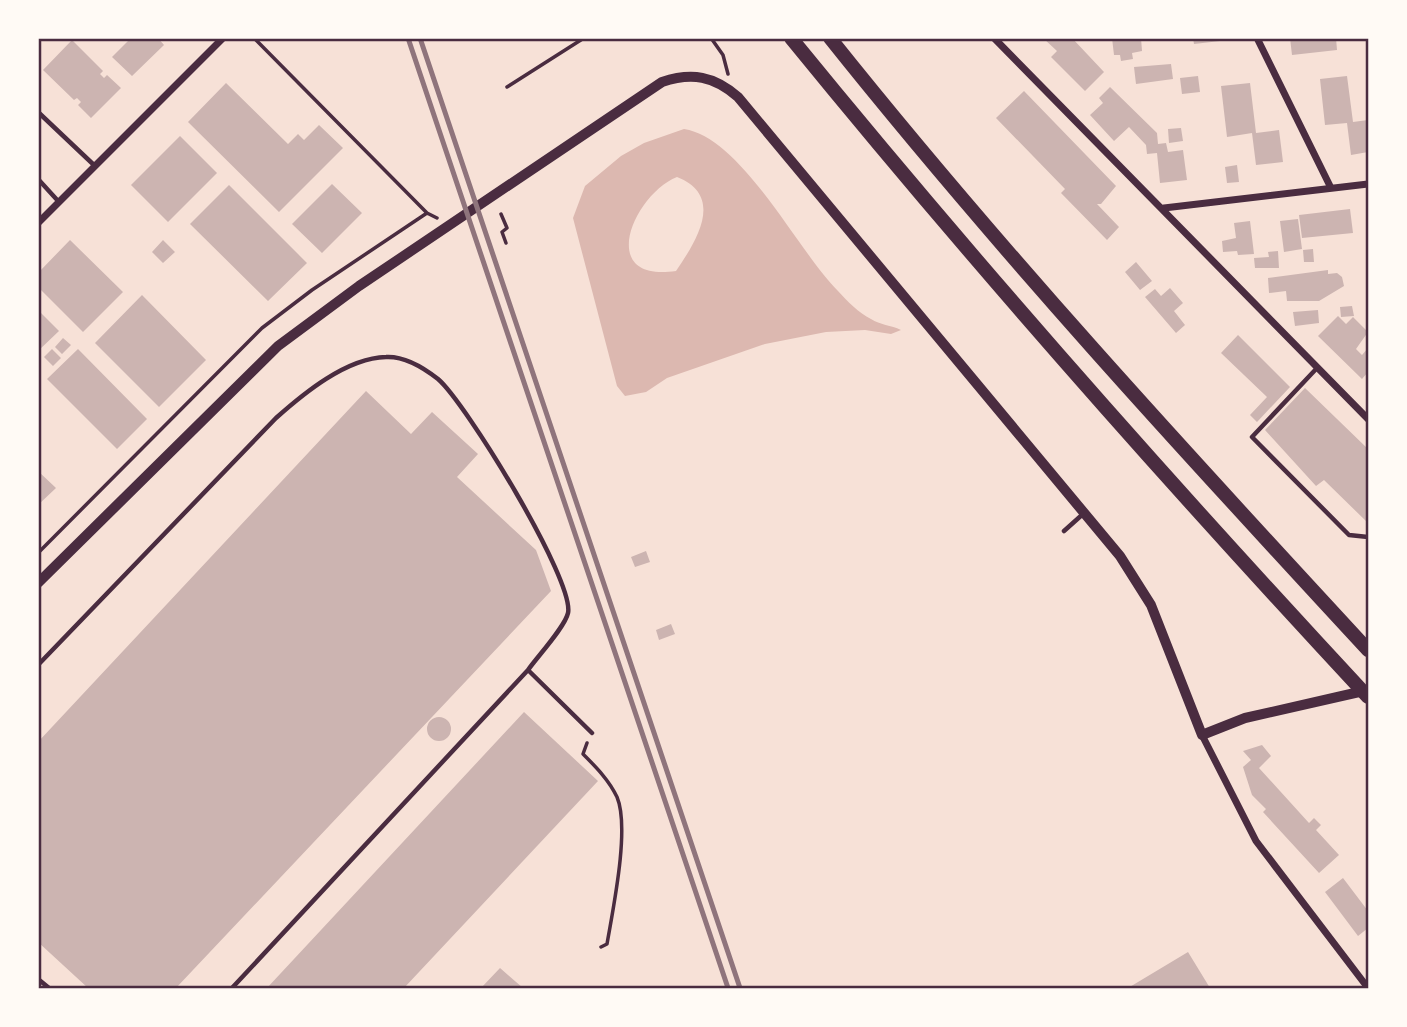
<svg xmlns="http://www.w3.org/2000/svg" width="1407" height="1027" viewBox="0 0 1407 1027" font-family="'Titillium Web',sans-serif">
	<rect width="100%" height="100%" fill="#f7e1d7"/>
	<path fill="#dcb8b0" fill-rule="evenodd" d="M684 129C742 138 797 250 838 291 847 301 859 313 871 319 880 325 891 325 901 330L891 334 865 330 826 332 765 344 667 378 646 392 625 396 617 386 573 218 585 186 621 156 644 143ZM677 177C725 196 697 240 676 271 595 283 634 194 677 177Z"/>
	<path fill="#ccb4b1" d="M131 38H158L164 45 132 76 112 57Z
		M1043 38H1072L1104 72 1085 91 1051 57 1057 51Z
		M1112 38H1141L1142 51 1132 53 1133 59 1121 61 1120 55H1114Z
		M1193 38H1219L1220 41 1194 44Z
		M1290 38H1336L1337 50 1292 55Z
		M72 40 103 71 100 74 104 78 107 75 121 88 91 118 78 105 81 102 77 98 74 100 43 70Z
		M1171 64 1173 79 1136 84 1134 67Z
		M1198 76 1200 92 1182 94 1180 78Z
		M1347 76 1353 122 1368 120V152L1351 155 1347 123 1325 125 1320 79Z
		M226 83 288 144 298 134 304 140 319 125 343 148 279 212 188 122Z
		M1250 83 1256 133 1279 130 1283 162 1256 165 1252 133 1227 137 1221 86Z
		M1110 87 1157 133 1158 144 1166 143 1168 152 1183 150 1187 180 1160 183 1157 153 1147 154 1146 145 1129 127 1114 141 1090 115 1103 103 1099 98Z
		M1024 91 1116 186 1101 204H1097L1119 227 1107 240 1061 193 1065 189 996 118Z
		M1181 128 1183 141 1169 143 1168 129Z
		M180 136 217 173 168 222 131 185Z
		M1237 165 1239 182 1227 183 1225 167Z
		M332 184 362 213 322 253 292 224Z
		M229 185 307 263 268 301 190 224Z
		M1350 209 1353 233 1302 238 1299 215Z
		M1298 219 1302 249 1284 252 1280 221Z
		M1250 221 1254 254 1238 255 1237 251 1223 252 1222 241 1236 238 1234 223Z
		M70 240 123 292 83 332 38 287V273Z
		M163 240 175 252 163 263 152 252Z
		M1313 249 1314 262H1304L1303 250Z
		M1278 251 1279 268H1255L1254 258 1269 257 1268 252Z
		M1136 262 1152 281 1140 290 1125 272Z
		M1328 270V274L1337 273 1342 277 1344 286 1319 301H1287L1286 291 1269 293 1268 278Z
		M1170 288 1183 303 1174 311 1185 325 1176 333 1145 297 1155 289 1161 296Z
		M142 295 206 360 159 407 95 343Z
		M1352 306 1354 316 1341 317 1340 307Z
		M38 310 59 331 38 351Z
		M1318 310 1319 323 1295 326 1293 312Z
		M1338 316 1346 324 1353 317 1368 332 1356 349 1362 355 1368 348V372L1362 379 1318 336Z
		M1238 335 1290 387 1257 422 1250 415 1267 397 1221 353Z
		M63 338 71 345 62 354 55 347Z
		M52 349 61 358 53 366 44 357Z
		M78 349 147 419 117 449 47 379Z
		M1305 388 1368 449V523L1324 480 1316 486 1265 430Z
		M366 391 411 434 432 412 478 454 457 477 536 550 551 591 176 988H88L38 942V742Z
		M38 471 56 488 38 505Z
		M646 551 650 562 635 567 631 557Z
		M671 624 675 634 659 640 656 630Z
		M524 712 598 781 404 988H267Z
		M427 729a12 12 0 1 1 24 0a12 12 0 1 1-24 0Z
		M1262 745 1271 756 1259 768 1309 823 1314 818 1321 825 1316 830 1339 855 1319 873 1263 812 1266 809 1252 795 1243 767 1251 760 1243 751Z
		M1343 878 1368 911V928L1358 936 1325 892Z
		M1188 952 1210 988H1128Z
		M500 968 523 988H481Z"/>
	<g fill="none" stroke-linecap="round" stroke-linejoin="round">
		<path stroke="#4a2c40" stroke-width="3.5" d="M254 38 427 213 437 218
			M711 38 723 55 728 74
			M507 87 584 38
			M501 214 507 228 502 232 506 243
			M38 553 262 328 312 290 427 213
			M587 743 583 754C596 767 609 780 617 797 630 828 613 909 607 944L601 947"/>
		<path stroke="#4a2c40" stroke-width="4.5" d="M38 112 95 166
			M38 179 59 202
			M1317 368 1252 437 1349 535 1368 537
			M1064 531 1083 514
			M38 665 276 418C303 394 346 358 386 357 404 356 424 368 438 379 466 403 575 581 568 613 565 627 537 657 528 670L232 988
			M528 670 592 733
			M38 979 49 988"/>
		<path stroke="#4a2c40" stroke-width="7" d="M994 38 1368 419
			M1257 38 1331 188
			M1164 208 1368 184
			M38 223 223 38
			M1202 735 1256 841 1368 988"/>
		<path stroke="#4a2c40" stroke-width="10" d="M38 583 278 346 359 286 662 82C692 72 714 76 738 97L1120 556 1151 605 1202 735 1245 718 1368 690"/>
		<path stroke="#4a2c40" stroke-width="14" d="M791 38C976 265 1169 483 1368 697
			M830 38C1000 251 1184 451 1368 650"/>
		<path stroke="#8f747c" stroke-width="5" d="M408 38 728 988
			M420 38 740 988"/>
	</g>
	<rect width="1407" height="1027" fill="none" stroke="#fffaf5" stroke-width="80"/>
	<rect x="40" y="40" width="1327" height="947" fill="none" stroke="#4a2c40" stroke-width="2.5"/>
</svg>
